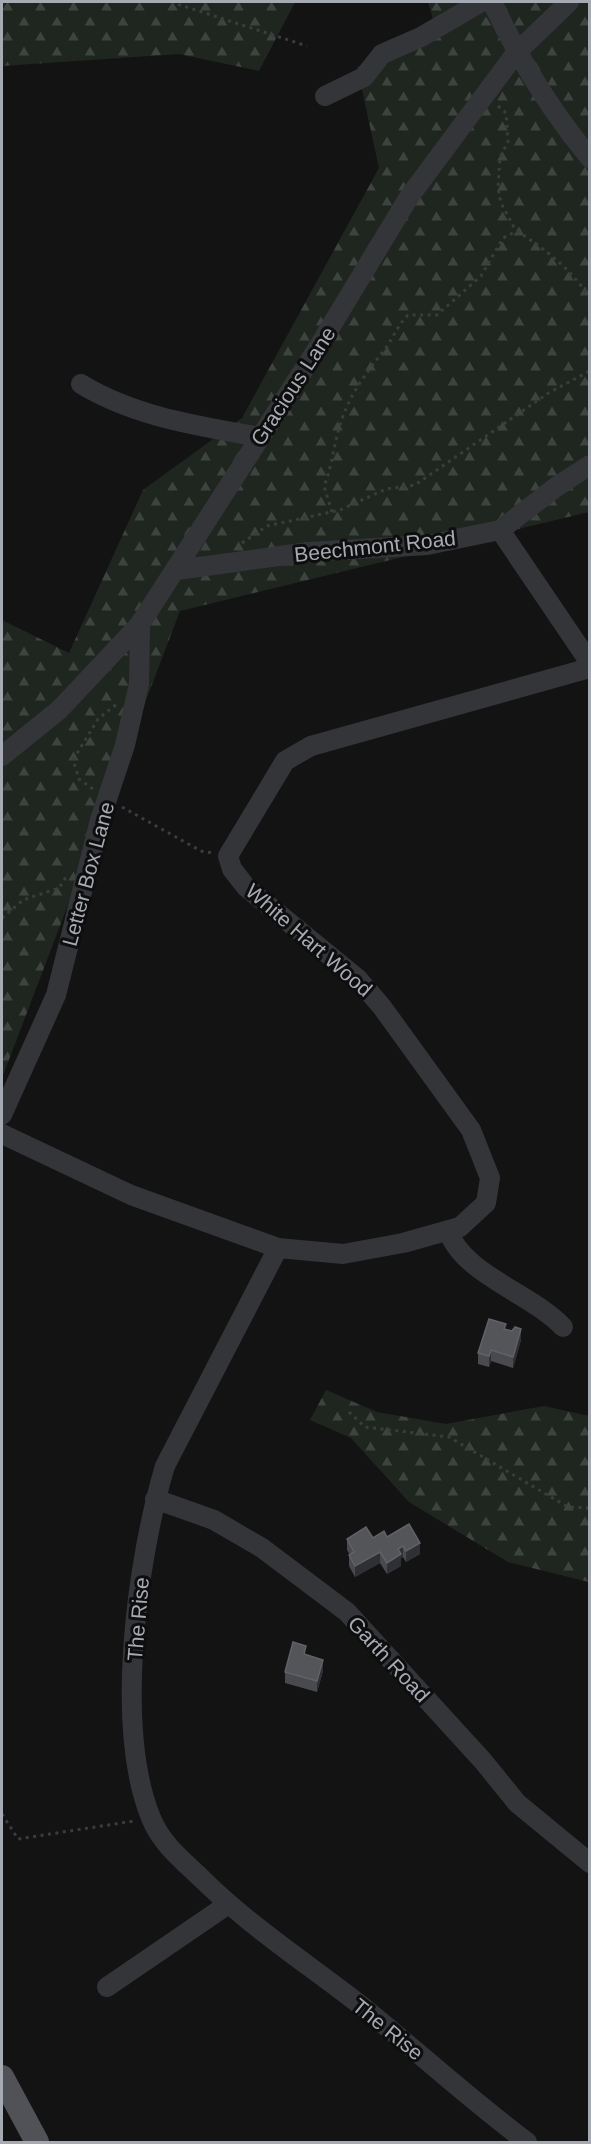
<svg xmlns="http://www.w3.org/2000/svg" width="591" height="2144" viewBox="0 0 591 2144" font-family="Arial,sans-serif">
	<defs>
		<pattern id="forest-firs" width="22" height="20" patternUnits="userSpaceOnUse" patternTransform="scale(1.5)"><rect width="22" height="20" fill="#1f2620"/><path d="M5 1l3.5 6h-7zM16 11l3.5 6h-7z" fill="#3d433e"/></pattern>
	</defs>
	<rect width="100%" height="100%" fill="#131314"/>
	<path fill="url(#forest-firs)" d="M2 2H295L259 71 179 54 2 66Z
		M428 2H589V512L180 611 2 1078V620L69 653 143 490 242 418 379 168 357 67 438 37Z
		M326 1390 377 1412 446 1424 544 1406 589 1416V1582L508 1562 409 1502 351 1438 310 1420Z"/>
	<g fill="none" stroke-linecap="round" stroke-linejoin="round">
		<path stroke="#3a3c3f" stroke-width="3" stroke-dasharray="3 4.5" stroke-linecap="butt" d="M171 2 307 46
			M498 106 506 113 508 142 500 157 498 188 501 203 516 231
			M332 512 324 486C333 464 334 441 342 419 351 392 368 371 385 349 394 337 397 326 408 315H437L481 276 503 238 517 231C545 249 571 269 590 298
			M242 543 267 526 340 510 386 489 415 485 550 392 590 371
			M93 789 79 779 73 760 98 719 118 703
			M122 807 201 851 212 853
			M2 918 23 900 59 888 68 874
			M349 1412 365 1427 449 1437 568 1507 590 1508
			M2 1814 18 1839 134 1821"/>
		<path stroke="#343539" stroke-width="20" d="M492 2C518 57 550 110 590 158
			M325 96 364 77 382 54 421 37 481 2
			M81 384C135 417 199 426 260 437
			M500 530 590 663
			M177 570 309 552 427 545 500 530 556 487 590 465
			M2 756 59 710 140 624 319 346 409 197 516 53 569 2
			M2 1115 56 995 100 820 125 745 139 684 140 624
			M2 1134 131 1195 278 1248 343 1254 403 1243 460 1227 486 1203 490 1178 471 1130 382 1007 358 979 246 887 232 869 228 856 285 761 311 746 590 668
			M448 1230C462 1274 531 1293 563 1327
			M278 1248 165 1466C137 1560 114 1727 151 1818 161 1843 181 1859 200 1877 248 1925 305 1962 359 2004 415 2049 469 2099 527 2142
			M155 1499 214 1520 262 1548 347 1612 483 1761 517 1803 590 1863
			M107 1987 227 1905"/>
		<path stroke="#515257" stroke-width="24" d="M2 2077 37 2142"/>
	</g>
	<path fill="#494a4f" d="M506 1329 521 1340 513 1368 491 1361 489 1367 478 1364V1353Z
		M387 1537 420 1554 406 1562 403 1557 401 1558V1566L387 1574 380 1563 355 1577 349 1566V1555H350L347 1550V1539Z
		M306 1655 323 1671 317 1692 285 1683V1672Z"/>
	<path fill="#2f3033" d="M521 1329V1340L513 1368V1357Z
		M491 1350V1361L489 1367V1356Z
		M420 1543V1554L406 1562V1551Z
		M403 1546V1557L401 1558V1566L387 1574V1563L398 1549Z
		M380 1552V1563L355 1577V1566Z
		M323 1660V1671L317 1692V1681Z"/>
	<path fill="#535559" stroke="#606267" stroke-width="1.5" d="M489 1319 506 1324 504 1329 512 1331 515 1327 521 1329 513 1357 491 1350 489 1356 478 1353Z
		M409 1524 420 1543 406 1551 403 1546 398 1549 401 1554 387 1563 380 1552 355 1566 349 1555 354 1552 347 1539 366 1527 373 1538 384 1531 387 1537Z
		M293 1642 306 1646 304 1654 323 1660 317 1681 285 1672Z"/>
	<g text-anchor="middle" dominant-baseline="central" stroke-width="6" stroke-linejoin="round" paint-order="stroke">
		<g font-size="21" fill="#a6aab3" stroke="#0e0e0f">
			<text transform="translate(293 386) rotate(-57)">Gracious Lane</text>
			<text transform="translate(375 546) rotate(-6)">Beechmont Road</text>
			<text transform="translate(88 874) rotate(-75)">Letter Box Lane</text>
			<text transform="translate(309 940) rotate(41)">White Hart Wood</text>
			<text transform="translate(138 1619) rotate(-85)">The Rise</text>
			<text transform="translate(389 1659) rotate(47)">Garth Road</text>
			<text transform="translate(388 2029) rotate(39)">The Rise</text>
		</g>
	</g>
	<rect width="591" height="2144" fill="none" stroke="#a6aab3" stroke-width="6"/>
</svg>
